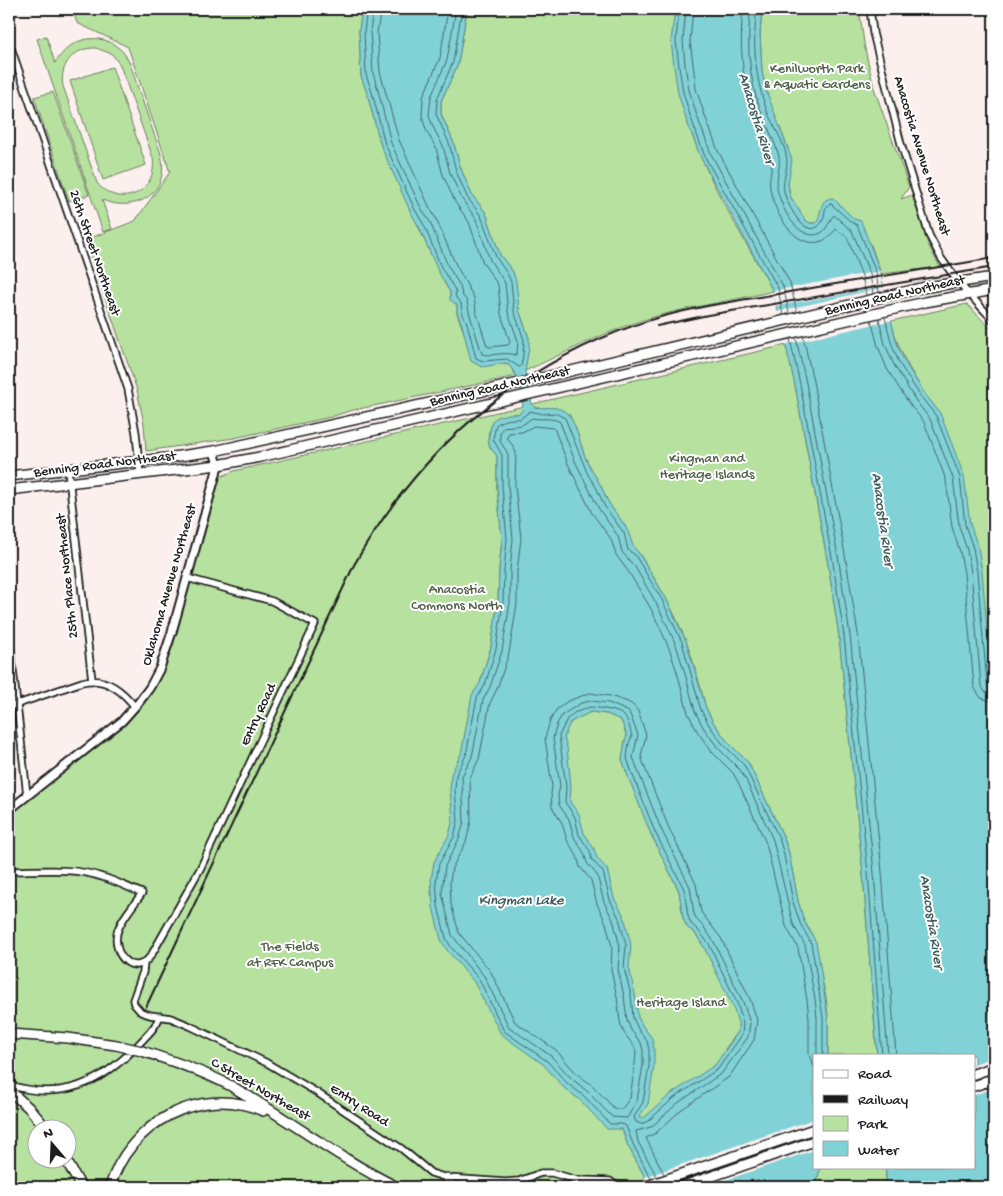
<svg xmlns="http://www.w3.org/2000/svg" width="1003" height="1196" viewBox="0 0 1003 1196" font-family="'Gochi Hand',sans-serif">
	<rect width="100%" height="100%" fill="#fcf0ef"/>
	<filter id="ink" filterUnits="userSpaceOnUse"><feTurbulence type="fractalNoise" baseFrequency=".02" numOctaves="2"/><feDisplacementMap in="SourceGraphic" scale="10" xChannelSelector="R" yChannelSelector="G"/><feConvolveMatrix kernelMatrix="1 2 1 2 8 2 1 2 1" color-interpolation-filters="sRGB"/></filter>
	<g filter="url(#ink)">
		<path fill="#b6e19f" stroke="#697e5e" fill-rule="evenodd" d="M72 9H362L359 31 361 76 367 93 381 146 445 284 450 292V296L457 304V313L467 341 501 364 509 365 517 376 349 411 331 417 234 438 146 451 144 424 137 390 85 240 135 221 170 172 128 47 77 23Z
			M467 9H675C661 114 725 203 773 291 729 302 684 307 640 321 600 334 563 354 525 371L529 338 519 310 513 272 500 255 486 213 472 195 461 169 453 141 441 114V101L458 64Z
			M762 9H859L865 49 874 88 909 187 901 199 912 195 928 244 940 267 881 274 871 245 816 223H810L805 220 790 196 788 184V148L772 110 766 90 762 72 760 34Z
			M46 36 55 63C63 51 72 41 88 39 101 37 114 42 123 52 131 62 134 76 138 88 146 110 153 132 161 154 171 193 136 214 102 200L112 229 103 232 37 39ZM96 48 112 54 120 65 153 158C158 193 119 210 97 183L63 86C59 65 74 47 96 48Z
			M112 67 146 165 103 180 70 81Z
			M53 92 89 195 69 201 34 97Z
			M967 304 994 332V1018L925 394C909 369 898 350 891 321Z
			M786 345 795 385 828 564 839 636 863 874 877 1055H828V1018L826 997 811 932 804 921 798 901 789 853 783 836 748 762 727 741 713 722 706 708 695 667 686 641 677 620 666 598 644 561 638 552 632 547 623 523 609 504 600 485 585 457 577 432 569 414 549 408 543 409 534 407 532 404Z
			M524 406 523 411 518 414 514 413 489 431 488 439 490 447 497 456V487L502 540 499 569 498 602 491 647 480 683 507 735 434 864 431 894 521 1038 619 1129H622L628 1146 645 1177 649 1187H9V815L123 727 148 699 158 683 173 645 220 477 234 471ZM38 1128H68V1158H38Z
			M591 712 607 714 621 720 627 737 625 741 622 759 651 834 679 891 683 918 687 927 695 933 704 947 711 961 744 1013 738 1032 725 1049 724 1058 647 1121 639 1119 516 919 567 758C567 751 564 744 564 738 564 723 579 716 591 712Z
			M821 1167H886V1187H814Z"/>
		<path fill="#81d2d7" stroke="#59898c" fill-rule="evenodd" d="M362 9H467L458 64 441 101V114L453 141 461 169 472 195 486 213 500 255 513 272 516 281 519 310 529 338V347L525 371 532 404 534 407C544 409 555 405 564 411 576 418 580 446 586 459 590 468 596 477 601 486 604 491 605 498 609 503 614 513 624 521 628 532 632 540 631 546 638 552L666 598 686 641 706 708 713 722 727 741 748 762 783 836 789 853 798 901 804 921 816 942 819 959 828 1018V1055H814V1167H821L814 1187H649L645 1177 628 1146 622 1129H607L580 1100 563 1087 544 1065 501 1034 474 982 447 950 441 940 433 907 431 880 434 862 449 835 453 819 450 791 451 774 461 754 472 695 480 683 491 647 498 602 499 569 502 540 497 487V456L490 447 488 440 492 421 499 416 509 414H518L522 411C525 400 517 369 506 363L482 367 471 361 462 325 457 312V305L450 300V292L438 271 419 227 411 213 381 146 367 93 361 76 359 30ZM591 712 607 714 621 720 627 736 625 741 622 759 627 774 651 834 679 891 683 918 687 927 695 933 704 947 733 1007 738 1023V1032L715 1065 671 1094 645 1117 641 1119 639 1117 648 1104 654 1066V1049L652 1038 644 1028 638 1017 635 994 629 967 631 945 624 916 614 898 607 869 597 858 594 849 584 833 579 814 570 802 571 786 567 747 564 738 570 722Z
			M675 9H762L760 34 762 72 766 90 792 160 788 184 790 196 805 220 810 223H816C823 214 817 199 833 198L854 219 861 221 880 271 896 341 904 361 925 394 940 413 964 476 970 524 978 547 982 571 994 710V1187H886V1167H974V1055H877L863 874 839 636 828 564 795 385 773 291 701 158 686 119 678 93 674 66 671 41Z"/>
		<path fill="#fcf0ef" d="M880 271 883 287 776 306 773 291Z
			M886 287 893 320 783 345 775 312Z
			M994 1057V1088L974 1095V1064Z
			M814 1119V1150L706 1187H649L645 1177Z"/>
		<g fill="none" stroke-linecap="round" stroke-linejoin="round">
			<path stroke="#446567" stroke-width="1" d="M367 9 364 32 366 75 372 92 385 144 415 210 424 225 442 269 455 290 456 298 461 303 462 312 467 323 476 358 483 361 507 359 519 367 521 366 523 355 524 340 514 311 511 282 508 275 496 257 481 216 467 197 456 171 449 143 436 114 437 99 453 62 462 9
				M373 9 370 32 373 73 378 90 391 143 421 208 430 222 448 266 460 286 462 295 467 301 469 312 482 354C492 357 503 351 515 355L517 353 518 341 508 312 505 283 490 260 476 219 462 199 450 173 443 146 433 127 429 115 431 97 447 60 456 9
				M381 9 377 33 380 72 399 140 428 204 436 219 455 263 474 298 476 311 487 346 490 347 508 345 510 342 501 314 498 285 483 263 469 222 455 202 443 175 436 148 426 130 422 116 423 97 440 58 448 9
				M679 9 676 41 679 66 683 92 691 118 705 157 778 288 783 315
				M686 9 683 41 685 65 689 90 697 116 711 154 783 286 789 313
				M693 9 690 41 693 64 696 89 704 113 718 151 790 283 797 312
				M743 9C739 45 742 81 754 115 759 129 767 142 771 157 774 167 768 177 770 188 773 210 794 251 822 241 829 238 832 233 836 229L847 237 862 276 866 295
				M751 9C746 44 749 81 762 114 767 127 774 139 778 153 782 165 776 175 777 187 779 204 798 244 821 233 828 229 829 220 834 215L852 231 870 274 873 294
				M757 9C752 42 755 79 767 111 773 126 786 144 787 161 787 174 780 185 786 198 788 204 797 220 802 224 816 236 825 222 825 209L830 203 851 222 857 225 876 272 879 292
				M885 317 891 342 899 363 921 397 936 416 960 477 965 525 973 548 977 572 987 683 989 687 994 688
				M879 319 885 344 894 365 916 401 930 419 953 478 959 526 967 550 971 572 981 685 985 692 994 694
				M871 320 878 346 887 369 910 405 924 422 946 480 952 527 960 552 964 573 974 687 981 698 994 702
				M803 336 813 381 846 560 858 634 882 872 896 1055
				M796 338 806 383 839 562 850 635 874 873 888 1055
				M790 339 800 384 833 563 844 636 868 873 882 1055
				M591 707C599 708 620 710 625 717 629 721 630 730 632 736L629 743 627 758 632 773 655 832 684 889 688 916 691 924 698 930 709 944 738 1005 743 1024 742 1035 718 1069 674 1098 648 1121 641 1124 636 1122 634 1117 643 1102 649 1066V1050L647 1041 639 1031 633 1018 631 995 624 968 626 945 619 918 610 900 603 872 592 860 590 851 579 835 575 817 565 802 566 786 559 736 567 719 574 713Z
				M664 1174 646 1138 656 1133 682 1109 729 1077 754 1040 757 1020 750 999 721 938 701 912 696 884 668 826 645 768 641 756 646 735 638 711 633 705 628 702 610 696 590 693 568 701 556 710 550 721 545 738 552 786 551 794 552 807 562 823 567 840 577 856 580 867 591 880 597 904 606 923 612 947 611 970 617 997 620 1022 624 1033 634 1046 636 1051 635 1064 630 1098 622 1109H615L593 1086 576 1073 556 1050 515 1022 491 972 459 933 451 904 450 882 452 868 466 842 471 821 470 778 479 759 490 703 497 689 509 653 517 604V571L521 538 515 486 516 453 513 446 507 438 509 433 522 432 534 426 554 428 568 464 592 513 611 539 616 555 628 571 650 607 660 628 669 648 677 672 688 713 697 731 712 752 733 773 738 782 766 843 786 926 798 948 807 1000 809 1019V1055L814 1067
				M657 1177 638 1142 636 1131 651 1127 678 1103 722 1073 748 1037 750 1023 743 1002 714 942 703 926 697 920 694 914 690 887 661 829 638 771 633 757 638 735 629 712 609 703 591 701 581 703 562 715 557 724 553 738 560 786 558 795 559 805 569 819 574 837 584 853 587 863 597 875 604 902 613 920 620 946 618 969 624 996 627 1020 631 1030 641 1043 643 1050V1065L637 1101 627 1118 612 1117 588 1092 571 1078 551 1056 509 1027 484 976 452 935 442 893 445 866 459 839 464 822 462 776 472 757 483 700 490 687 502 651 510 603V570L513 539 508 486V454L500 441V433L503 427 522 425 532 418C541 420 553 417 560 422L575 461 599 509 618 536 622 552 635 567 656 603 667 625 676 645 684 670 695 711 703 727 718 748 739 769 745 778 773 840 793 924 805 945 815 999 817 1018V1055
				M651 1179 633 1144 626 1126 622 1124H610L584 1096 567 1083 547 1061 504 1031 479 979 451 947 446 938 438 906 436 881 439 864 454 837 458 820 455 790 456 775 466 755 477 698 485 685 496 649 503 602 504 570 507 539 502 487V455L493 439 496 425C503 419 511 419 520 419L530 411 543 414 555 413 565 418 588 475 596 487 605 507 624 533 628 550 635 555 662 600 682 642 701 710 709 725 723 744 744 765 779 838 784 855 793 902 800 923 811 943 814 960 823 1018V1055"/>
			<g stroke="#1c1c1c" stroke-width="9">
				<path id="minor" d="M870 9 873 33 901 144 929 235 941 258 958 282 994 321
					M9 42 128 389 136 433 140 475
					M68 469 92 680
					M9 633 27 795
					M9 707 82 682C105 676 122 690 135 707
					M9 871C39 871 73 867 102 877 116 881 129 888 142 893 134 905 120 920 117 933 112 957 136 979 152 954L200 869 315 624 272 601 187 578
					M144 963 143 972 133 1000 134 1004 141 1012 150 1015 171 1018 190 1026 267 1063 316 1092 402 1149 431 1173 447 1178 505 1182 519 1181 541 1173H552L577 1180 610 1181 618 1187
					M9 1085C61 1101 100 1084 137 1046 145 1037 156 1028 160 1016"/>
			</g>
			<g stroke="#1c1c1c" stroke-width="11">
				<path id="tertiary" d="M9 810 122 721 139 702 150 687 160 668 172 632 216 474 218 465 214 451"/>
			</g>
			<g stroke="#1c1c1c" stroke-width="12">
				<path id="primary" d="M9 476 166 458 214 451 537 379 921 288 994 277
					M9 490 218 465 260 457 925 302 994 290
					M9 1034 68 1038 116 1045
					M142 1051C172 1061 203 1071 231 1086 287 1118 339 1159 397 1187
					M974 1074 994 1067
					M974 1086 991 1080
					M9 1090 29 1108 46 1128
					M65 1158 81 1187
					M447 1178 451 1187
					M110 1187C128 1124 200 1083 263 1111
					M644 1187 814 1129
					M681 1187 814 1141"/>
			</g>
			<g stroke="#1c1c1c" stroke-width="14">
				<path id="motorway" d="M985 1082 994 1080"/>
			</g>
			<use href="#minor" stroke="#fff" stroke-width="5.5"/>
			<use href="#tertiary" stroke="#fff" stroke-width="7"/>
			<use href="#primary" stroke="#fff" stroke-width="9"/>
			<use href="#motorway" stroke="#fff" stroke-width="10"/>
			<path stroke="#1c1c1c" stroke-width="2" d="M657 326 708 315 994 267
				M146 1007 354 565C418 452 512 369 635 325 681 309 730 302 778 294 850 281 922 270 994 258"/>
			<g stroke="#1c1c1c" stroke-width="12" stroke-linecap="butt">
				<path id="primary-bridge" d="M116 1045 142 1051"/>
			</g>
			<use href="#primary-bridge" stroke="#fff" stroke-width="9"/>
		</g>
	</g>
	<g text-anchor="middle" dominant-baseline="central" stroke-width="4" stroke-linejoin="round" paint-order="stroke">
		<g font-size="14" fill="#52614a" stroke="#fff">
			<text x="817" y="69">Kenilworth Park<tspan x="817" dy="16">&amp; Aquatic Gardens</tspan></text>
			<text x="707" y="459">Kingman and<tspan x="707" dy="16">Heritage Islands</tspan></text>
			<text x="457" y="590">Anacostia<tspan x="457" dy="16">Commons North</tspan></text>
			<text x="290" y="947">The Fields<tspan x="290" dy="16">at RFK Campus</tspan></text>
			<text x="681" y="1003">Heritage Island</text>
		</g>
		<g font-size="14" fill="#1c1c1c" stroke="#fff">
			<text transform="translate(921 156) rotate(73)">Anacostia Avenue Northeast</text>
			<text transform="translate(94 253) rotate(71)">26th Street Northeast</text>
			<text transform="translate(895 296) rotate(-13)">Benning Road Northeast</text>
			<text transform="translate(500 387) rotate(-13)">Benning Road Northeast</text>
			<text transform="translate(105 465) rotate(-7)">Benning Road Northeast</text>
			<text transform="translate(68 576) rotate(-96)">25th Place Northeast</text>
			<text transform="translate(170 585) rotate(-74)">Oklahoma Avenue Northeast</text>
			<text transform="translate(259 715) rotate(-65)">Entry Road</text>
			<text transform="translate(260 1090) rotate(30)">C Street Northeast</text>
			<text transform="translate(359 1106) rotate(33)">Entry Road</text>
		</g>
		<g font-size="15" font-style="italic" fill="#3f5c5d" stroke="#fff">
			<text transform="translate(756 119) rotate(73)">Anacostia River</text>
			<text transform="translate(882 520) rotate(82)">Anacostia River</text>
			<text x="521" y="901">Kingman Lake</text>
			<text transform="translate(931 922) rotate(81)">Anacostia River</text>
		</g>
	</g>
	<rect width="1003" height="1196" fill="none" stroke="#fff" stroke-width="30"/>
	<rect x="15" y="15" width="973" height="1166" fill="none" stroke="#1c1c1c" stroke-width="2" filter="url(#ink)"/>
	<rect x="813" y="1054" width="162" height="115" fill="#ffffff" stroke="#a4a4a4"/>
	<rect x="823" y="1070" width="25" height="8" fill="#ffffff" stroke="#a4a4a4"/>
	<text x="858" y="1078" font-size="15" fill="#1c1c1c">Road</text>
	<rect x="823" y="1095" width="25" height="8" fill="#1c1c1c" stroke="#a4a4a4"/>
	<text x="858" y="1104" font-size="15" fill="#1c1c1c">Railway</text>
	<rect x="823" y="1116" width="25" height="15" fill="#b6e19f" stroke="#a4a4a4"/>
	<text x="858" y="1128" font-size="15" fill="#1c1c1c">Park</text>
	<rect x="823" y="1141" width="25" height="15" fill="#81d2d7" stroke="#a4a4a4"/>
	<text x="858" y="1154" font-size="15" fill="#1c1c1c">Water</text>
	<g transform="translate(52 1144) rotate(341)"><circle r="24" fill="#ffffff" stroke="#a4a4a4"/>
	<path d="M0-4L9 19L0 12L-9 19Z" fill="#1c1c1c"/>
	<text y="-8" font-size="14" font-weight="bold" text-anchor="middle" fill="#1c1c1c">N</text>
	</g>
</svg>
